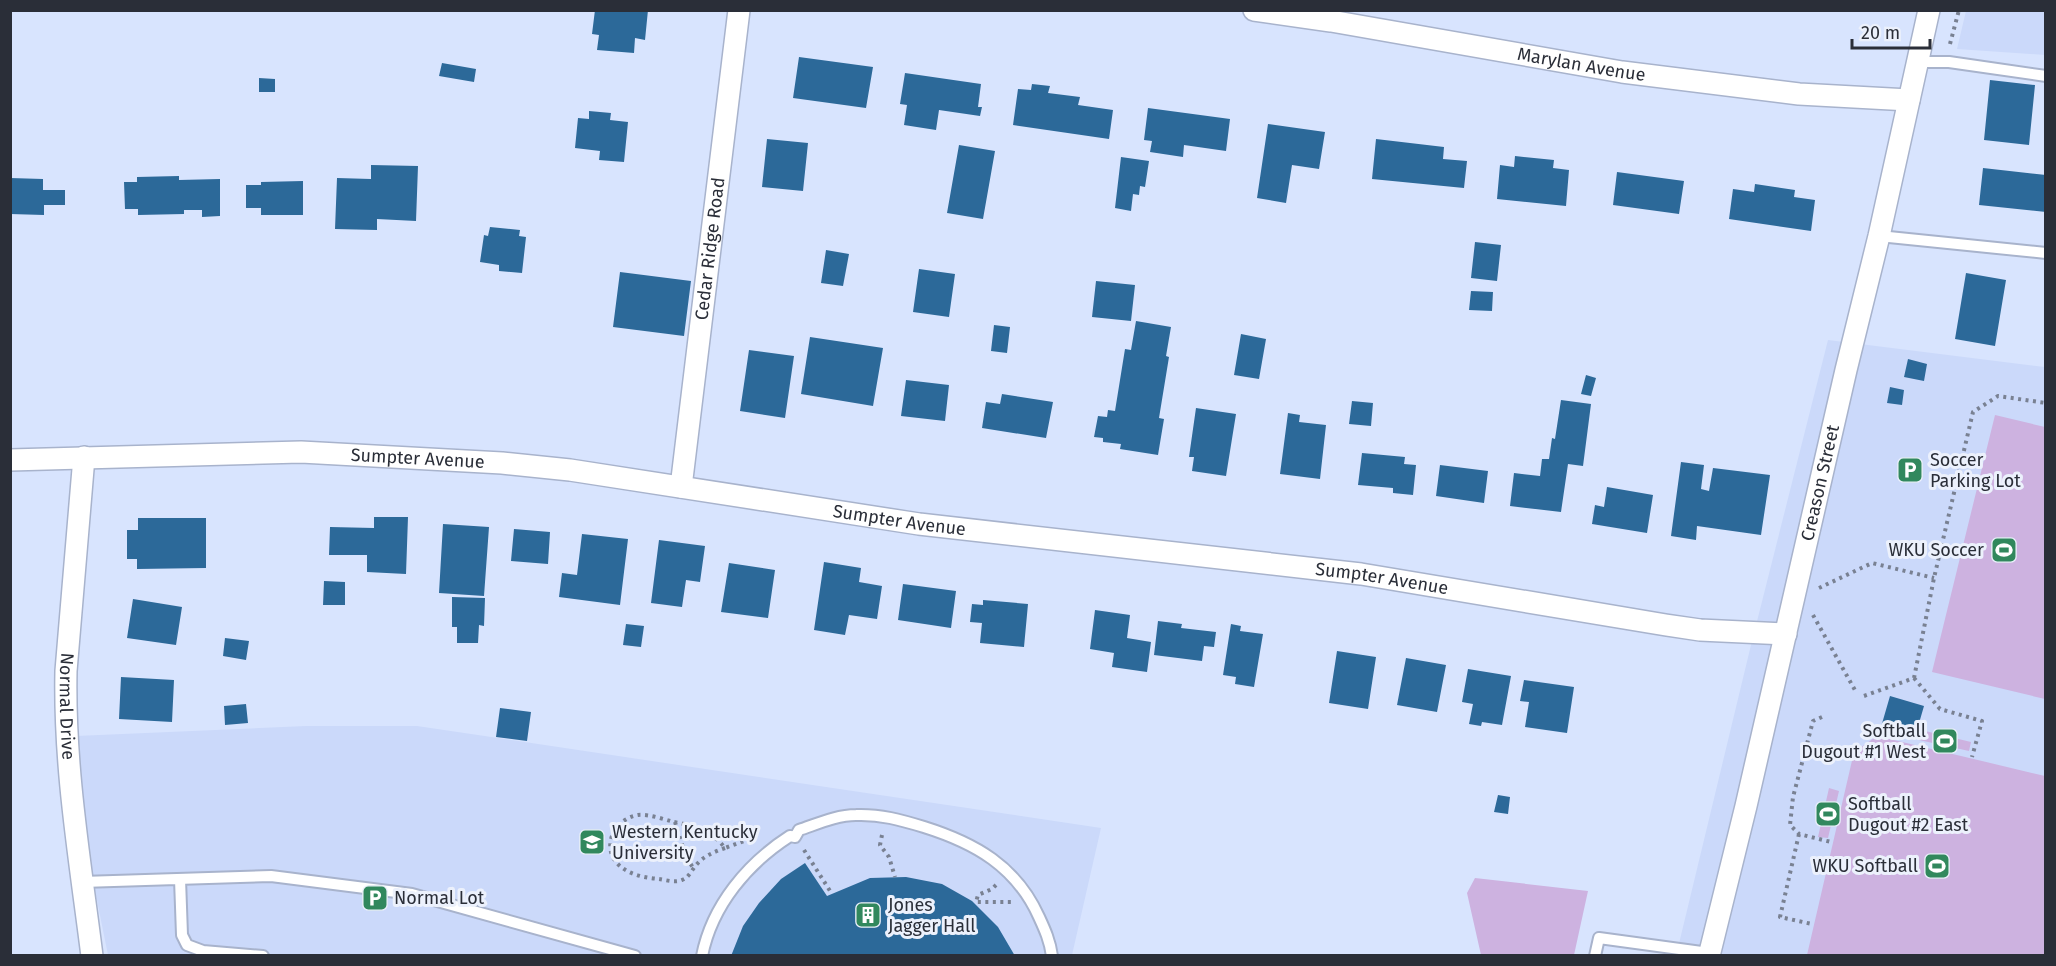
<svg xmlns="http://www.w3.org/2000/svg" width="2056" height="966" viewBox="0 0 2056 966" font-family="'Fira Sans',sans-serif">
	<rect width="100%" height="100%" fill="#d8e4fe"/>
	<path fill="#cbd9fa" d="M1966 11H2045V55L1957 49Z
		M1828 340 2045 367V955L1676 956 1751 645Z
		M306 726H417L1101 828 1072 955H108L88 856 76 736Z"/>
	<path fill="#cdb2e0" d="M1995 415 2045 427V699L1932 672Z
		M1921 730 1971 742 1969 751 1919 740Z
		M1877 736 2045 776V955H1807L1854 752Z
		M1829 788 1839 791 1828 838 1818 837Z
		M1475 878 1588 891 1574 955H1481L1467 893Z"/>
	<path fill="#2c6999" d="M595 10H648L645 40 635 38 634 53 597 50 599 35 592 34Z
		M799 57 873 67 866 108 793 98Z
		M442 63 476 69 474 82 439 76Z
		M905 73 981 84 978 107H982L980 116 939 110 936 130 904 125 907 105 900 104Z
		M259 78 275 79V92H259Z
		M1990 80 2035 85 2029 145 1984 140Z
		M1032 84 1050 86 1048 93 1080 97 1078 105 1113 110 1109 139 1013 125 1018 89 1031 90Z
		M1148 108 1230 119 1226 151 1184 145 1183 157 1150 152 1152 141 1144 140Z
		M589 111 611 113 610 120 628 122 624 162 599 160 600 151 575 148 578 118 589 119Z
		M1268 124 1325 132 1319 169 1292 165 1286 203 1257 198Z
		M767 139 808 143 803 191 762 187Z
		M1376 139 1444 147 1443 159 1467 161 1464 188 1372 179Z
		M959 145 995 151 983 219 947 213Z
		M1515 156 1554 160 1553 168 1569 170 1566 206 1497 199 1500 165 1514 167Z
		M1121 157 1149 161 1145 187 1140 186 1139 195 1133 194 1131 211 1115 208Z
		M371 165 418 166 416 221 377 219V230L335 229 337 178 371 179Z
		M1983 168 2046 175V212L1979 205Z
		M1617 172 1684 181 1679 214 1613 205Z
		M179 176V180L220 179V216L202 217V210H184V214L138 215V209H125L124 182H137V177Z
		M10 178 43 179V190H65V205H44V215L10 214Z
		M303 181V215H261V208H246V185H261V182Z
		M1755 184 1795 190 1794 197 1815 200 1811 231 1729 219 1733 189 1754 192Z
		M490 227 520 230 519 236 526 237 522 273 499 271V265L480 262 484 235 488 236Z
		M1475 242 1501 245 1497 281 1471 278Z
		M826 250 849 254 843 286 821 283Z
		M919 269 955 274 949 317 913 312Z
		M620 272 691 281 684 336 613 327Z
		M1966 273 2006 280 1995 346 1955 339Z
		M1096 281 1135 285 1131 321 1092 317Z
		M1471 291 1493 292 1492 311 1469 310Z
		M1136 321 1171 327 1166 356 1169 357 1159 418 1164 419 1158 455 1120 449 1121 444 1103 442V438L1094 437 1098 416 1107 417 1108 410 1115 411 1125 349 1131 350Z
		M994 325 1010 327 1007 353 991 351Z
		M1241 334 1266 339 1259 379 1234 375Z
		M810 337 883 348 873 406 801 394Z
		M749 350 794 356 785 418 740 411Z
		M1908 359 1927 364 1924 381 1904 377Z
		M1586 375 1596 378 1591 396 1581 394Z
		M906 380 949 385 945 421 901 416Z
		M1890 387 1904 390 1902 405 1887 403Z
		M1002 394 1053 402 1046 438 982 428 986 402 1000 404Z
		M1561 400 1591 404 1583 466 1568 464 1561 512 1510 506 1514 473 1540 476 1542 459H1549L1552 438 1555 439Z
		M1352 401 1373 403 1371 426 1349 424Z
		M1196 408 1236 414 1226 476 1192 471 1194 457H1189Z
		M1288 413 1300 415 1299 422 1326 425 1320 479 1280 474Z
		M1362 453 1405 457 1404 464 1416 465 1413 495 1393 493V488L1358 485Z
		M1681 462 1704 465 1701 489 1709 491 1713 468 1770 475 1761 535 1697 526 1696 540 1671 536Z
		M1440 465 1488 471 1484 503 1436 496Z
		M1607 487 1653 495 1647 533 1592 524 1595 505 1604 507Z
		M374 517H408L406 574 367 572V555H329L330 527 374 528Z
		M138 518H206V568L137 569V559H127V530H138Z
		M443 524 489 527 484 596 439 593Z
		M514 529 550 532 548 564 511 561Z
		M582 534 628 539 620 605 559 597 562 573 577 575Z
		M659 540 705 546 700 582 686 580 682 607 651 603Z
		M824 562 861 568 859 582 882 586 877 619 849 615 845 635 814 630Z
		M729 563 775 570 768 618 721 612Z
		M324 581 345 582V605H323Z
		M903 584 956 591 951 628 898 620Z
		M452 597 485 598 484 626 479 625 478 643H457V627H452Z
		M133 599 182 607 176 645 127 638Z
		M983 600 1028 604 1024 647 980 643 982 623 970 622 972 604 983 605Z
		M1095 610 1130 615 1127 638 1151 642 1147 672 1112 667 1114 653 1090 649Z
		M1158 621 1182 624 1181 628 1216 632 1214 647 1204 646 1202 661 1154 655Z
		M626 624 644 626 641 647 623 645Z
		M1231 624 1241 626 1240 631 1263 634 1254 687 1235 684 1236 677 1223 675Z
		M225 638 249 641 246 660 223 656Z
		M1337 651 1376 657 1368 709 1329 703Z
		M1406 658 1446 665 1437 712 1397 705Z
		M1468 669 1511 676 1502 725 1482 722 1481 726 1469 724 1473 704 1462 702Z
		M121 677 174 680 172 722 119 719Z
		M1524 680 1574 687 1567 733 1525 727 1529 702 1520 701Z
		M1890 696 1924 706 1915 737 1881 727Z
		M246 704 248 723 225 725 224 706Z
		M500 708 531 712 527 741 496 737Z
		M1498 795 1510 797 1508 814 1494 812Z
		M805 863 827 896 870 878 906 877 942 884 972 901 998 927 1015 956H731L743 926 759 903 781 879Z"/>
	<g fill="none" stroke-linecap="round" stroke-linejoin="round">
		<g stroke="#a8b3cc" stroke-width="14">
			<path id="service" d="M1919 62H1949L2046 76
				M1879 236 2046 253
				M180 879 182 935 187 945 203 951 263 956
				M82 882 271 876 412 894 635 956
				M702 956C712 905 748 863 790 836L795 837 799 830C817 824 837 815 856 815 880 814 901 820 924 827 975 843 1016 866 1039 917 1045 930 1050 941 1052 956
				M1595 956 1599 938 1709 953"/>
		</g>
		<g stroke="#a8b3cc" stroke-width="24">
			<g id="minor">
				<path id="s1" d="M1254 10 1331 21 1622 72 1799 94 1909 100"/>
				<path id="s2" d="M84 457 66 671C64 768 80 860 92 956"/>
				<path id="s3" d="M10 460 301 452 502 463 570 470 919 524 1361 574 1666 625 1700 630 1786 634"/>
				<path id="s4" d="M681 487 739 10"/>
				<path id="s5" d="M1709 956 1746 806 1846 370 1879 236 1929 10"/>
			</g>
		</g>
		<path stroke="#798192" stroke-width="4" stroke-dasharray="3 4.5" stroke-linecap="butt" d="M1950 44 1959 10
			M1819 588 1872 563 1934 578
			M1813 615 1856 692
			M1914 678 1934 578 1973 412 1998 396 2046 403
			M1914 678 1940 709 1982 721 1972 757
			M1864 696 1914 678
			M1822 717 1813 721 1793 797 1790 825 1799 834 1831 842
			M675 822 685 854 693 868
			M1799 834 1780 917 1812 924
			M882 835 880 845 889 857 895 877
			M725 848C714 852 704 856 697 864 692 869 689 878 682 880 675 883 666 880 659 879 646 878 630 875 620 866 600 849 613 819 638 815 649 814 663 819 674 822 695 826 711 830 725 848L755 837
			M804 850 832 894
			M996 885 992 889 978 895 976 902H1012"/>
		<use href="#service" stroke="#fff" stroke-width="10"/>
		<use href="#minor" stroke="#fff" stroke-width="21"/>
	</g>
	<defs>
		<g id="parking-square" transform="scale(1.35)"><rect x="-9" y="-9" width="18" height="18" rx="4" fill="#31885d" stroke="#ecf1fc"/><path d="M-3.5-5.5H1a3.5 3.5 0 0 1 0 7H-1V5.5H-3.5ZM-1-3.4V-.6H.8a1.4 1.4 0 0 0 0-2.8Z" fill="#fff"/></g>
		<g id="stadium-square" transform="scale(1.35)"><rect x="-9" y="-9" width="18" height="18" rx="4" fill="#31885d" stroke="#ecf1fc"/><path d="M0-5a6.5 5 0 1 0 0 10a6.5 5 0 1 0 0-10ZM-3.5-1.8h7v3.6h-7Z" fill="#fff"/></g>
		<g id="university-square" transform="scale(1.35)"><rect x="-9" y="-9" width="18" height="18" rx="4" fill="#31885d" stroke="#ecf1fc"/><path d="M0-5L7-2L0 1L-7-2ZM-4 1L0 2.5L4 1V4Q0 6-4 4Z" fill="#fff"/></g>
		<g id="building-square" transform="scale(1.35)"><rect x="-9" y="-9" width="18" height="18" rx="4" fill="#31885d" stroke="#ecf1fc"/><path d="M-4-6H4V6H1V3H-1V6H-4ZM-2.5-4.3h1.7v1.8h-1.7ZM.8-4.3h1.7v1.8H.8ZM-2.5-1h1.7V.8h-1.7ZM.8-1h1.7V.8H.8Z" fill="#fff"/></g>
	</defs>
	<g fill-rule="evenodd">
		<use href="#parking-square" x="1910" y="470"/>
		<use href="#stadium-square" x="2004" y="550"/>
		<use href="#stadium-square" x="1945" y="741"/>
		<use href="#stadium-square" x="1828" y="814"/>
		<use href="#university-square" x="592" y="842"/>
		<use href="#stadium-square" x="1937" y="866"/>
		<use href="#parking-square" x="375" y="898"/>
		<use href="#building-square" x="868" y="915"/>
	</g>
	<g text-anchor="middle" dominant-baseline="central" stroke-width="6" stroke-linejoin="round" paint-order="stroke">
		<g font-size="18" fill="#2a2e38" stroke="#ecf1fc">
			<text stroke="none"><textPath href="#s1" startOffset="332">Marylan Avenue</textPath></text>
			<text stroke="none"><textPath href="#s4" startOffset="240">Cedar Ridge Road</textPath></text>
			<text stroke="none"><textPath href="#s3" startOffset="408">Sumpter Avenue</textPath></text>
			<text stroke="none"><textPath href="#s5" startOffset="486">Creason Street</textPath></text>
			<text stroke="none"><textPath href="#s3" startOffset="894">Sumpter Avenue</textPath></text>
			<text stroke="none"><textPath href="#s3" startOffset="1380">Sumpter Avenue</textPath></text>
			<text stroke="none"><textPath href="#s2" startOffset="250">Normal Drive</textPath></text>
		</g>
		<g font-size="18" fill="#2a2e38" stroke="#ecf1fc" text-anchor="start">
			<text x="1930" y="460">Soccer<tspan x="1930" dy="21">Parking Lot</tspan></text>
			<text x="1984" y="550" text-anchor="end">WKU Soccer</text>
			<text x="1926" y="731" text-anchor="end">Softball<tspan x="1926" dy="21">Dugout #1 West</tspan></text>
			<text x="1848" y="804">Softball<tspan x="1848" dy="21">Dugout #2 East</tspan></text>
			<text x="612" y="832">Western Kentucky<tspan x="612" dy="21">University</tspan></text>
			<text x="1918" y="866" text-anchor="end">WKU Softball</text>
			<text x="394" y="898">Normal Lot</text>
			<text x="888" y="905">Jones<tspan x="888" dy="21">Jagger Hall</tspan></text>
		</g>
	</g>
	<rect width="2056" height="966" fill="none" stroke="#2a2e38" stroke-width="24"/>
	<path d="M1852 39v9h78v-9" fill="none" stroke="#2a2e38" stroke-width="3"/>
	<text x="1861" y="39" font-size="18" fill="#2a2e38" stroke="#ecf1fc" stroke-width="4.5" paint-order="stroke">20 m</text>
</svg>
